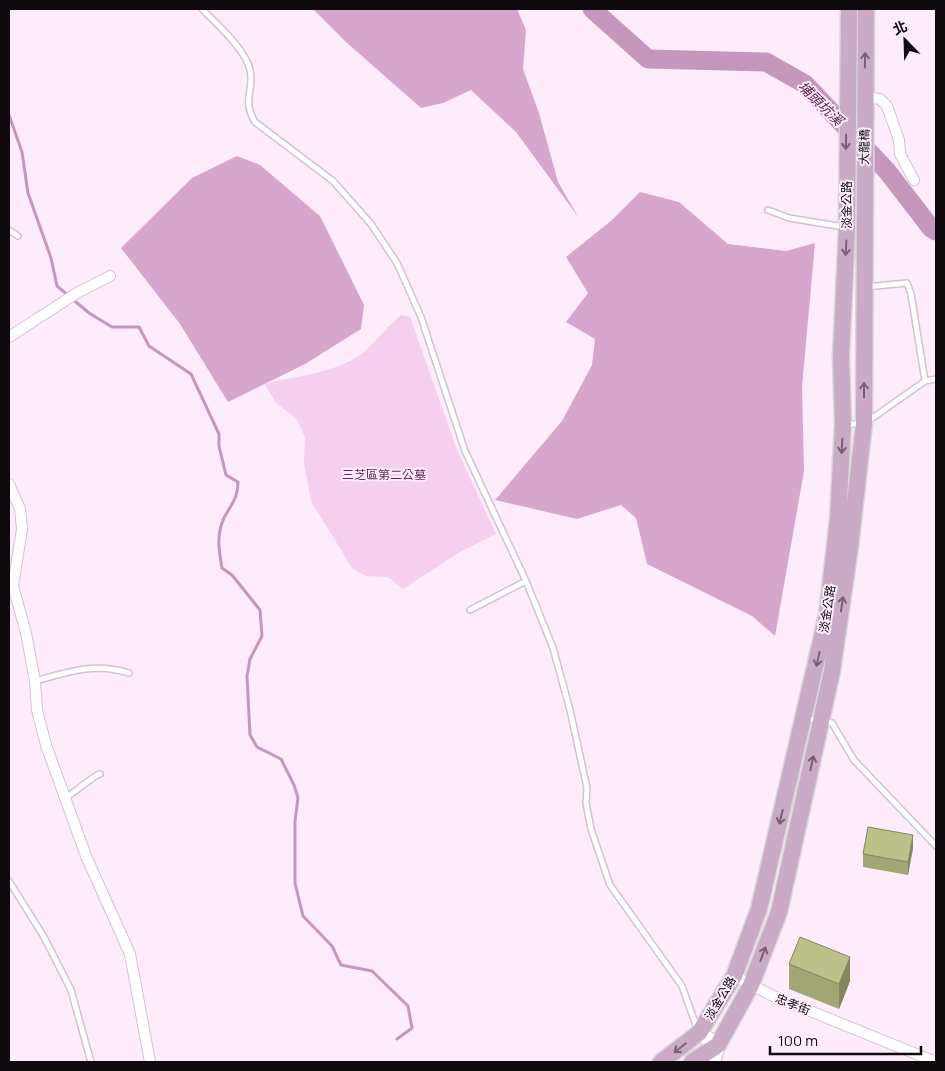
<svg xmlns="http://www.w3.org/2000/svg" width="945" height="1071" viewBox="0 0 945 1071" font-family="Manrope,'Noto Sans TC',sans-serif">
	<rect width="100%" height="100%" fill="#feecfa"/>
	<path fill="#f5cfed" d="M401 315 410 317 457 450 496 534 458 553 403 589 388 577 366 576 352 568 311 501 304 463 305 437 297 419 276 403 265 384C298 375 337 374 365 351 377 340 388 326 401 315Z"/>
	<path fill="#d6a6cd" d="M313 9H517L526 30 523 69 539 113 558 182 579 218 516 132 471 90 443 103 421 108 346 42Z
		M237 156 260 165 320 216 364 305 361 329 305 364 228 402 180 324 121 248 192 178Z
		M640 192 679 202 728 244 786 251 815 243 802 387 804 471 775 636 752 616 647 564 636 518 621 505 577 519 495 500 562 421 592 365 595 339 566 322 588 293 566 257 612 220Z"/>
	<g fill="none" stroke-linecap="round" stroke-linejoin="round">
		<path stroke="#c697bd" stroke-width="3" d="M9 115 22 152 28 193 51 258 57 286 89 313 112 327H139L149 346 191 374 219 434V446L226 475 238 482C238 499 231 504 224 518 216 535 219 551 222 568L232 575 260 610 262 636 250 659 247 676 250 735 257 747 281 759 294 785 298 798 295 821V883L303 916 332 946 341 965 372 971 408 1006 412 1028 397 1039"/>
		<path stroke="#c697bd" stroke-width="19" d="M592 9 648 59 766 62 805 84 887 171 931 228 936 231"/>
		<g stroke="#d3c2d0" stroke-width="8">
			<path id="lane" d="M202 9C216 23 246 50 250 70 255 90 241 99 255 122L333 181 371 224 397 263 421 317 465 451 526 581 553 648 570 710 587 788 586 803 591 829 610 885 682 986 697 1028
				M768 210 789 218 844 227
				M9 230 18 236
				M866 287 907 283 911 294 925 381
				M846 424H864L925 381 936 379
				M470 610 526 581
				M35 681C69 672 94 662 129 673
				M805 718 832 723 854 760 936 846
				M67 797C75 792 93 776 100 774
				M9 881 44 937 71 990 91 1062"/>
		</g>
		<g stroke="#d3c2d0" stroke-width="12">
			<path id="street" d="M864 97 880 99 887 106 899 140 900 154 914 180
				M9 337 77 293 110 276
				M9 484 20 509 22 529 13 586 26 633 35 681 37 710 46 745 86 856 130 954 150 1062
				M734 976 773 996 936 1062"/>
		</g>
		<g stroke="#d3c2d0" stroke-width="16">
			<path id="secondary" d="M699 1033 718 1045 713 1062"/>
		</g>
		<g stroke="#d9d8d8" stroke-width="19">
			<path id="primary" d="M661 1062 699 1033 734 976 759 909 827 615 838 519 843 424 841 356 847 227 849 9
				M692 1062 718 1045 751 985 779 912 832 671 850 547 864 424 866 9"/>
		</g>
		<use href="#lane" stroke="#fff" stroke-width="5"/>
		<use href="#street" stroke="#fff" stroke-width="10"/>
		<use href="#secondary" stroke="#fff" stroke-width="14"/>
		<use href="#primary" stroke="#cbaac5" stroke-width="16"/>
	</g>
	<path fill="#a1a675" d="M913 848 908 875 863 867V854Z
		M789 964 850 981 839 1009 789 989Z"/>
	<path fill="#83875f" d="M913 835V848L908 875V862Z
		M850 957V981L839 1009V984Z"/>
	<path fill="#bbc188" stroke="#83875f" d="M868 827 913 835 908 862 863 854Z
		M800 937 850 957 839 984 789 964Z"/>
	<defs><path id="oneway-shaft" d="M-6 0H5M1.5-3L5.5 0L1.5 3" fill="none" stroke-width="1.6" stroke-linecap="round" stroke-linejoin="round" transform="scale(1.25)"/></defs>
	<g stroke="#766273">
		<use href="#oneway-shaft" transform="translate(865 60) rotate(-89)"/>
		<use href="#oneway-shaft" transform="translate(846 142) rotate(91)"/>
		<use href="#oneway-shaft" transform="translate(846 248) rotate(93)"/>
		<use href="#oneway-shaft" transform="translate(864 390) rotate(-90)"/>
		<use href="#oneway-shaft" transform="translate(842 446) rotate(93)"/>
		<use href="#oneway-shaft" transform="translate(842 604) rotate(-82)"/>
		<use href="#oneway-shaft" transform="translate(818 659) rotate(102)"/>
		<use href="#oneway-shaft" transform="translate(812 763) rotate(-78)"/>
		<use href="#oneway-shaft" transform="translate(781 817) rotate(103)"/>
		<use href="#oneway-shaft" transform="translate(763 954) rotate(-69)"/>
		<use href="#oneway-shaft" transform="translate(680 1048) rotate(141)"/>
	</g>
	<g text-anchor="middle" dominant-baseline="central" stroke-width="4" stroke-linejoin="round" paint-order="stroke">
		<g font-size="12" fill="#0f0a0e" stroke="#feecfa">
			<text transform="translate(864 147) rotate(-89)">大龍橋</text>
			<text transform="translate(846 205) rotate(-90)">淡金公路</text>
			<text transform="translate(827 609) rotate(-81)">淡金公路</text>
			<text transform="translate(720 998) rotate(-59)">淡金公路</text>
			<text transform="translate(793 1004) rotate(22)">忠孝街</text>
		</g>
		<g font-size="12" fill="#602759" stroke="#feecfa">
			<text x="384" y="474">三芝區第二公墓</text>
		</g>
		<g font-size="14" font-style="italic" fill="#592051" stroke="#feecfa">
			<text transform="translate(821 103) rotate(44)">埔頭坑溪</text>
		</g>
	</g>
	<rect width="945" height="1071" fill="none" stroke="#0f0a0e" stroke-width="20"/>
	<g transform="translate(905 40) rotate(337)" stroke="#feecfa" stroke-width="4" paint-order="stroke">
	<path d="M0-4L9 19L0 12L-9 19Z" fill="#0f0a0e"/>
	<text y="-8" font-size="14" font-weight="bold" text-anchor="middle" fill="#0f0a0e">北</text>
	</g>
	<path d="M770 1046v8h151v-8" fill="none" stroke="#0f0a0e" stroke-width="2.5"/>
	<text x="778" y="1046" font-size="15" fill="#0f0a0e" stroke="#feecfa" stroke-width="4" paint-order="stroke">100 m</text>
</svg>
